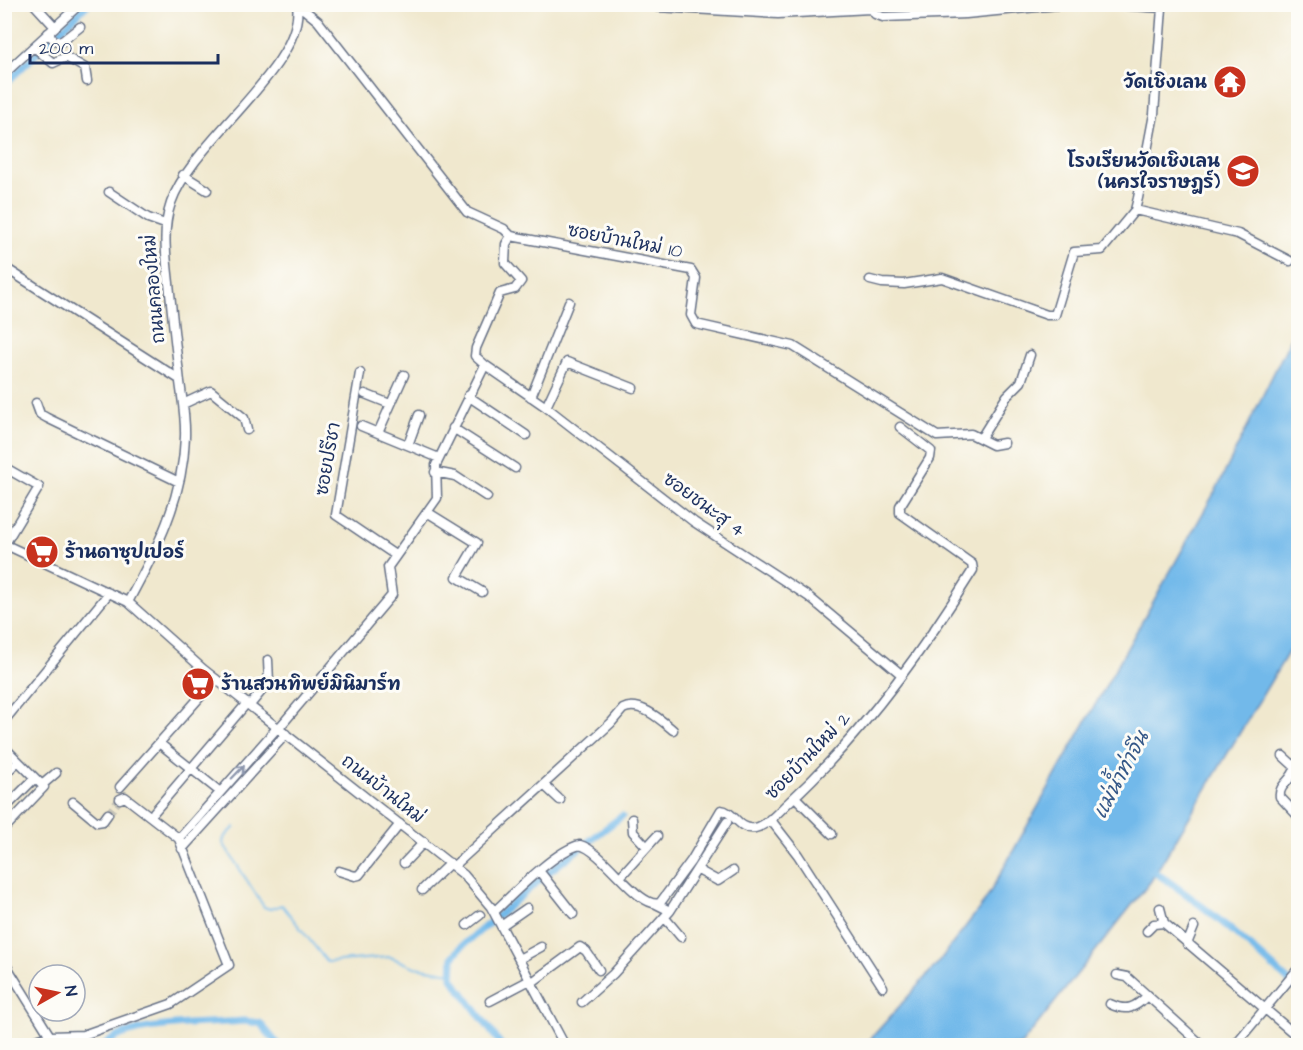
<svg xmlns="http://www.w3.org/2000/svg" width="1303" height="1050" viewBox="0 0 1303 1050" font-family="'Architects Daughter','Playpen Sans Thai',sans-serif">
	<rect width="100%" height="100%" fill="#fdfcf7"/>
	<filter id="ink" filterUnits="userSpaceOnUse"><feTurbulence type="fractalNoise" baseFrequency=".0167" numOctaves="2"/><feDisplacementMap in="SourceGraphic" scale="12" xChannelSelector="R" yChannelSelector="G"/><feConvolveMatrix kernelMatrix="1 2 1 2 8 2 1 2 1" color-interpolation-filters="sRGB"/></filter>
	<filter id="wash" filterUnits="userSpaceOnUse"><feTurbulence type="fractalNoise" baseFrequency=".008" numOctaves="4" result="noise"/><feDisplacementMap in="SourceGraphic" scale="24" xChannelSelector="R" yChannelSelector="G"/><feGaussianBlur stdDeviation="1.35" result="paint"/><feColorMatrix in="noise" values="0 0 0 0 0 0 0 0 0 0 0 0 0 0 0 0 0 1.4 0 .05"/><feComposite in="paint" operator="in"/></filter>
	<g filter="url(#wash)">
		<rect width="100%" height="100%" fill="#f0e8ce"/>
		<path fill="#72b9ea" stroke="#4674a4" stroke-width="1.5" d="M1298 324V636L1151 881 1021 1045H865L937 964 985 901 1217 488Z"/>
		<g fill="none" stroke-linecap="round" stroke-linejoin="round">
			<path stroke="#72b9ea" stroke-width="2" d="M235 827 224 838 223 843 264 907 270 909 282 905 327 962 390 957 415 967 451 973"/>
			<path stroke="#72b9ea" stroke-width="7" d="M4 85 88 4
				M1150 869C1204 904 1251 946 1298 990
				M104 1046C126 1021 211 1024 244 1021L260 1023 279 1046
				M502 1046 452 978 453 957 461 947 550 871 622 816"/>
		</g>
	</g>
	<g filter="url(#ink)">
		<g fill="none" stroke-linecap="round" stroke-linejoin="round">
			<path stroke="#c5c3b8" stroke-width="8" stroke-dasharray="8 4" stroke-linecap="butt" d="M108 814 120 799"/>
			<g stroke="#667085" stroke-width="11">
				<path id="minor" d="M34 4 55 27
					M297 4 318 21 467 212 504 229 511 236 691 270 696 278 691 315 696 324 793 346 937 436 971 434 993 445 1004 443
					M869 5 875 14 883 17 966 14 1069 4
					M657 7 778 14 870 9
					M48 33 54 40 61 42 80 27
					M34 47 53 63 66 57 85 68 87 81
					M4 74 80 4
					M183 175 207 190
					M109 192 148 218 165 224
					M1135 210 1238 234 1290 261
					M4 267 179 379
					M870 280 882 283 904 284 942 278 1047 315H1055L1074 252 1102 250 1135 210 1138 198 1154 114 1162 8 1103 4
					M485 365 546 407 694 522 809 597 902 675
					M360 373 336 515 395 555
					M365 394 390 404
					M468 396 526 435
					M531 397 569 302
					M36 403 40 414 47 418 179 482
					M183 404 211 391 244 418 247 430
					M546 407 567 362 633 388
					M361 426 439 458
					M453 428 515 468
					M378 433 404 375
					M981 438 1007 396 1021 382 1030 355
					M408 445 419 415
					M4 467 39 487 5 544
					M435 472 455 476 487 497
					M427 512 477 543 457 577 482 592
					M4 544 128 602 203 669 464 875 491 907 565 1046
					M128 602C157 549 183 499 185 437 186 415 181 394 179 373 175 343 172 313 169 283 166 256 162 229 171 203 193 139 306 66 297 4
					M250 705 269 682 268 660
					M4 721 109 593
					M279 728 392 595 388 567 437 498 436 465 485 365 475 356 476 348 500 293 515 289 521 281 505 263 506 244 511 236
					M159 743 219 791
					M4 747 44 787 4 829
					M1283 756 1295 767C1294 780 1278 784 1280 797L1298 816
					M4 775 18 761
					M42 785 56 773
					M544 785 560 800
					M120 787 216 679
					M795 797 832 834
					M120 799 125 797 182 841
					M73 802 97 822 103 821 108 814
					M4 809 35 778
					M154 812 247 703
					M632 819 633 832 647 847
					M770 819 798 855 883 987
					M182 849 286 734
					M404 863 424 842
					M454 866 611 723 623 709C639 700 661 720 673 730
					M698 870 718 881 733 871
					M339 871 355 876 359 875 400 824
					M540 872 573 914
					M620 877 657 836
					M422 890 450 863
					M656 904 670 911 727 822
					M1160 908 1164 923 1298 1037
					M494 912C513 894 556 850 580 845 604 851 639 910 660 903L691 861 721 810C734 811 739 831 755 828 768 825 778 812 788 803 861 736 921 654 973 570L972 564 900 513V506L930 458 931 451 900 427
					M665 918 681 937
					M467 925 480 915
					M501 926 527 908
					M1147 931 1154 924 1164 923
					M1187 944 1194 927
					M519 959 541 947
					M4 962 50 1036
					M1117 975 1127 977 1203 1046
					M531 983 580 947 586 951 599 970
					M490 1001 530 980
					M582 1002 613 974 670 911
					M1110 1004C1127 1012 1135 1008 1148 995
					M14 1046 50 1036 83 1035 171 1004 229 965 179 839 278 727
					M1234 1046 1298 969"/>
			</g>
			<use href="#minor" stroke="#fff" stroke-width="8"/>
		</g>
		<defs><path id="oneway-shaft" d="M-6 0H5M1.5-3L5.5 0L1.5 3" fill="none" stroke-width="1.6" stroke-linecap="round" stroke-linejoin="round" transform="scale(1.5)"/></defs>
		<use stroke="#8d97ae" href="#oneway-shaft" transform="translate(238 772) rotate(-46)"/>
	</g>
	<defs>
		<g id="temple-disc" transform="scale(1.725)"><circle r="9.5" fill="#c8321e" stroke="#fdfcf7"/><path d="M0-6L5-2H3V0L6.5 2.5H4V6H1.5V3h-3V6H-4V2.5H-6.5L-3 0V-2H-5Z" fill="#fff"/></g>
		<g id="school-disc" transform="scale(1.725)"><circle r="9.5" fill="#c8321e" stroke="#fdfcf7"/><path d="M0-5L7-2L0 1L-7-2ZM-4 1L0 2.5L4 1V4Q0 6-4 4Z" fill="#fff"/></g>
		<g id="supermarket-disc" transform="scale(1.725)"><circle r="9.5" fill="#c8321e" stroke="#fdfcf7"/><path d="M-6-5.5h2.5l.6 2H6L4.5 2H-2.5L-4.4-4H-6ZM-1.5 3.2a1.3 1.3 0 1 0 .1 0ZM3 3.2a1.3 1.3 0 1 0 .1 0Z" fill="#fff"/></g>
	</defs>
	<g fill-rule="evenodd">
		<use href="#temple-disc" x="1230" y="82"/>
		<use href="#school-disc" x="1243" y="171"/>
		<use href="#supermarket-disc" x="42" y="552"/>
		<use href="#supermarket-disc" x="198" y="684"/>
	</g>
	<g text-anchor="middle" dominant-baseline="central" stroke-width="6" stroke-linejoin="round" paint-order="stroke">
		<g font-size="18" font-weight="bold" fill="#1b2f5e" stroke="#fdfcf7" text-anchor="end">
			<text x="1207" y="82">วัดเชิงเลน</text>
			<text x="1220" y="161">โรงเรียนวัดเชิงเลน<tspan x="1220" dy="21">(นครใจราษฎร์)</tspan></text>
			<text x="65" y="552" text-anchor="start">ร้านดาซุปเปอร์</text>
			<text x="221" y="684" text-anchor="start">ร้านสวนทิพย์มินิมาร์ท</text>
		</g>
		<g font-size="18" fill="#1b2f5e" stroke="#fdfcf7">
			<text transform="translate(625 241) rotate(11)">ซอยบ้านใหม่ 10</text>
			<text transform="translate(154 289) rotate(-95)">ถนนคลองใหม่</text>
			<text transform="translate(328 459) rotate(-80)">ซอยปรีชา</text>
			<text transform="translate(704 505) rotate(36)">ซอยชนะสุ 4</text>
			<text transform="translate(808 756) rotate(-46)">ซอยบ้านใหม่ 2</text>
			<text transform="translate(383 789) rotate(38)">ถนนบ้านใหม่</text>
		</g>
		<g font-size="20" font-style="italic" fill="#355888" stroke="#fdfcf7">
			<text transform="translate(1121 775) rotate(-62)">แม่น้ำท่าจีน</text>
		</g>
	</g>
	<rect width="1303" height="1050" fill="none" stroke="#fdfcf7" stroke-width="24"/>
	<g transform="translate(57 993) rotate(81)"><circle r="28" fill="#fdfcf7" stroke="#a3aaba" stroke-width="1.5"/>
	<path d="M0-4.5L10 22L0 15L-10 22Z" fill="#c8321e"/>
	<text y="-9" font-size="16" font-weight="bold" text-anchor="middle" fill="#1b2f5e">N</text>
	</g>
	<path d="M30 54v9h188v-9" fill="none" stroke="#1b2f5e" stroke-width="3"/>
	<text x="39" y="54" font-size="18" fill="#1b2f5e" stroke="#fdfcf7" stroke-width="4.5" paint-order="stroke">200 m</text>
</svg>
